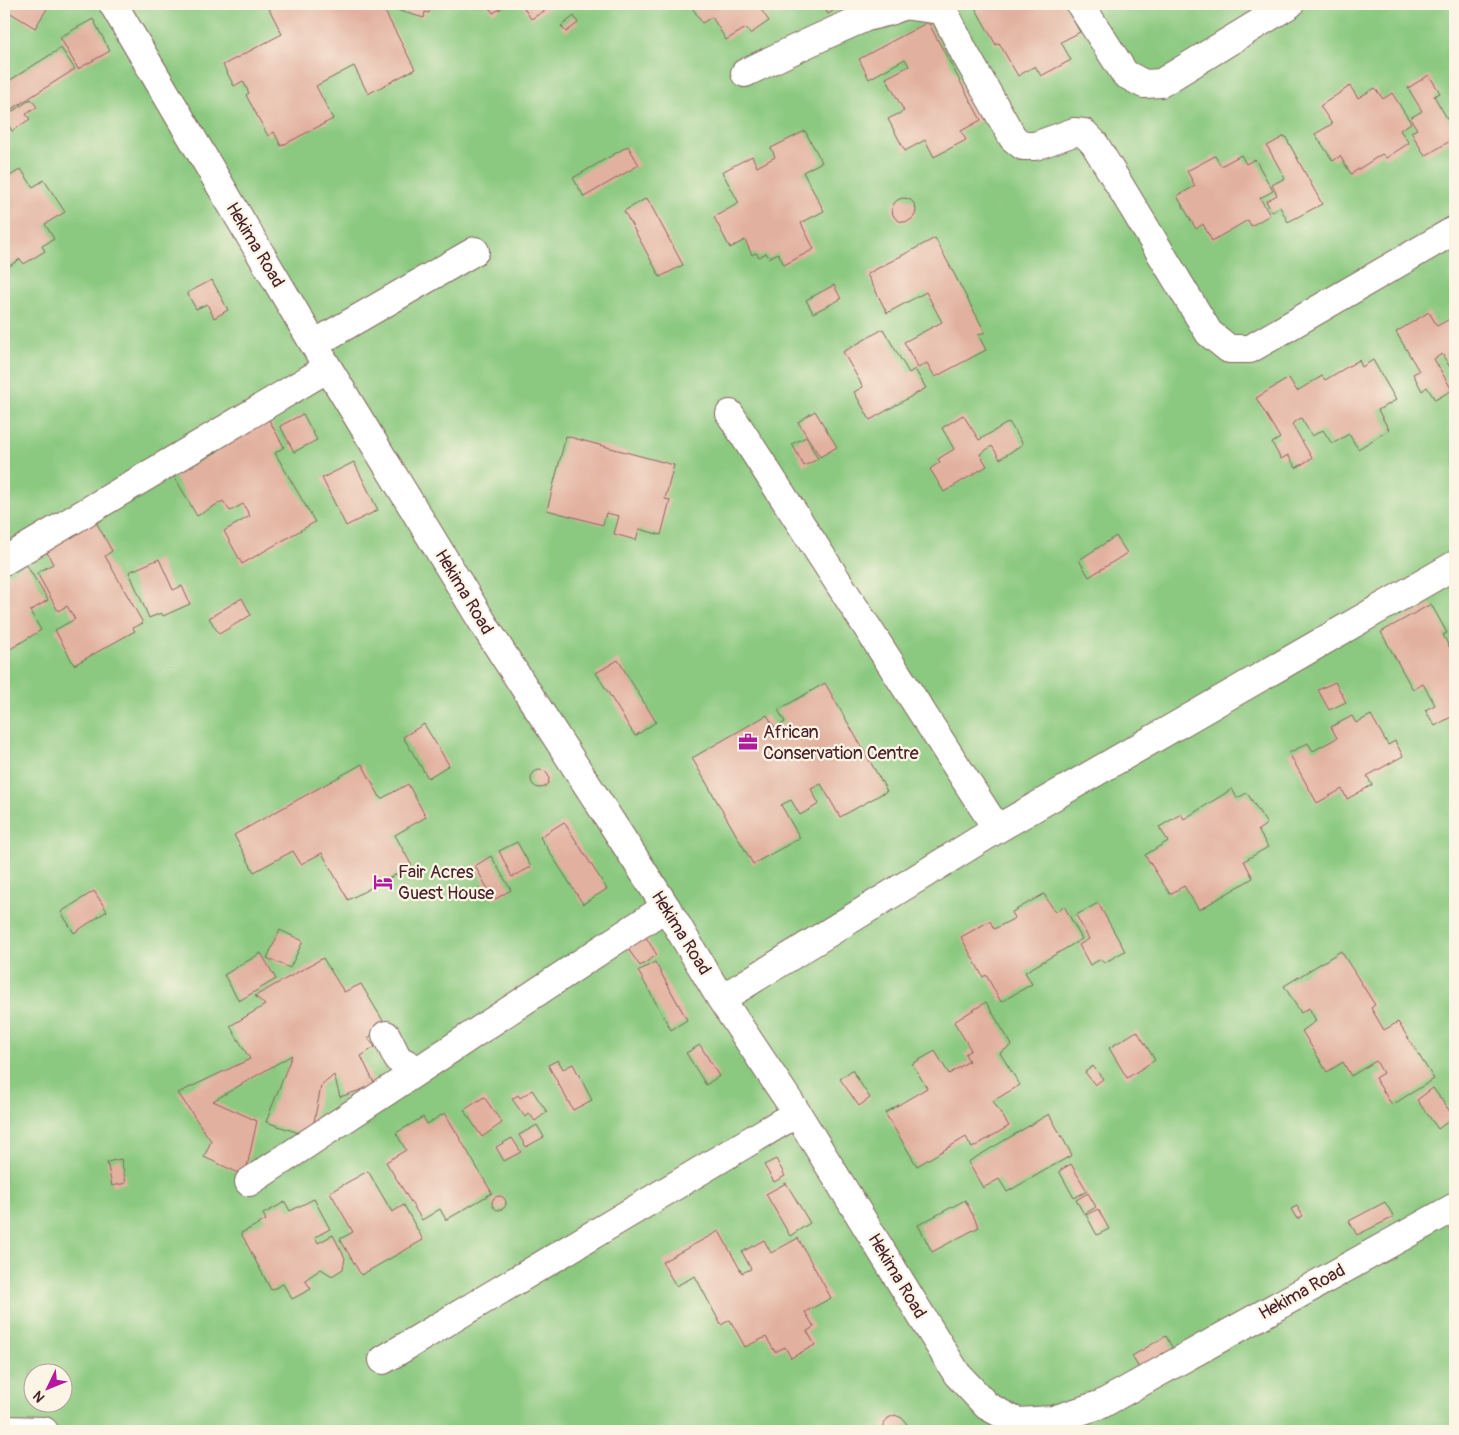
<svg xmlns="http://www.w3.org/2000/svg" width="1459" height="1435" viewBox="0 0 1459 1435" font-family="Pangolin,sans-serif">
	<rect width="100%" height="100%" fill="#fcf5e5"/>
	<filter id="ink" filterUnits="userSpaceOnUse"><feTurbulence type="fractalNoise" baseFrequency=".02" numOctaves="2"/><feDisplacementMap in="SourceGraphic" scale="10" xChannelSelector="R" yChannelSelector="G"/><feConvolveMatrix kernelMatrix="1 2 1 2 8 2 1 2 1" color-interpolation-filters="sRGB"/></filter>
	<filter id="wash" filterUnits="userSpaceOnUse"><feTurbulence type="fractalNoise" baseFrequency=".0096" numOctaves="4" result="noise"/><feDisplacementMap in="SourceGraphic" scale="20" xChannelSelector="R" yChannelSelector="G"/><feGaussianBlur stdDeviation="1.12" result="paint"/><feColorMatrix in="noise" values="0 0 0 0 0 0 0 0 0 0 0 0 0 0 0 0 0 1.4 0 .05"/><feComposite in="paint" operator="in"/></filter>
	<g filter="url(#wash)">
		<rect width="100%" height="100%" fill="#f1ddbd"/>
		<path fill="#8bc980" stroke="#6a7456" fill-rule="evenodd" d="M4 4H1455V1431H4ZM32 1372H62V1402H32Z"/>
		<g id="blocks">
			<path fill="#e2b09f" d="M4 4H50L35 28 4 9Z
				M280 4H381L415 69 368 94 354 66 316 86 333 119 281 146 274 132 268 136 246 95 249 93 243 81 234 86 223 65 282 34 269 9Z
				M394 4H432L429 13 425 12 424 18 393 9Z
				M487 4H509L493 13Z
				M525 4H554V5L531 19 522 5Z
				M690 4H757L769 21 750 34 746 28 726 40 712 17 702 23Z
				M822 4H844L828 14Z
				M973 4H1047L1048 6 1052 4H1064L1080 32 1061 42 1071 60 1041 76 1035 66 1018 76 999 43 996 45Z
				M574 16 578 23 566 32 561 26Z
				M93 19 110 51 78 69 60 37Z
				M928 22 981 120 961 131 966 140 934 157 925 140 905 151 888 119 904 111 886 78 909 66 905 59 869 79 859 59Z
				M61 48 75 69 4 114V84Z
				M1429 75 1440 93 1434 96 1455 132V138L1425 156 1411 132 1417 129 1410 118 1422 111 1408 88Z
				M1350 86 1358 98 1375 88 1383 99 1392 93 1411 123 1400 130 1409 143 1386 158 1382 154 1351 174 1340 156 1333 161 1315 134 1332 124 1320 106Z
				M31 99 37 107 26 114 30 119 12 131 4 117Z
				M805 131 822 162 803 172 824 211 801 223 814 249 784 265 778 253 769 258 766 253 759 257 756 253 752 255 745 240 730 248 714 217 739 203 722 172 752 156 757 167 775 157 771 148Z
				M1285 136 1322 204 1288 222 1280 207 1272 212 1266 201 1277 195 1272 185 1285 178 1267 146Z
				M628 146 639 165 584 197 573 178Z
				M1241 155 1246 164 1255 159 1273 191 1260 198 1270 215 1251 226 1248 220 1212 241 1203 224 1196 229 1177 196 1195 186 1187 171 1215 156 1221 166Z
				M21 169 33 187 44 180 65 212 45 224 54 239 42 246 45 251 24 264 20 259 8 267 4 260V180Z
				M892 210a12 12 0 1 1 24 0a12 12 0 1 1-24 0Z
				M647 198 683 265 660 277 624 211Z
				M935 238 985 332 978 335 986 350 935 377 927 363 918 368 904 342 942 322 926 292 887 313 867 274Z
				M212 280 228 310 214 318 207 304 196 309 187 293Z
				M834 285 841 299 813 313 806 300Z
				M1429 312 1437 326 1455 316V367L1451 369 1442 354 1434 359 1452 390 1435 400 1427 387 1422 391 1413 374 1419 371 1396 332Z
				M883 329 909 373 915 369 926 388 870 420 854 392 863 387 843 352Z
				M1359 360 1362 367 1373 360 1396 400 1378 410 1389 430 1358 449 1349 434 1332 444 1323 430 1312 436 1301 418 1292 424 1312 458 1296 468 1288 455 1281 459 1272 443 1280 438 1256 398 1289 378 1297 391 1322 376 1325 380Z
				M815 411 837 447 820 457 798 422Z
				M303 414 317 440 294 452 280 426Z
				M963 415 979 440 1009 422 1023 444 1000 459 992 446 980 454 987 466 944 492 930 469 940 462 938 459 954 449 942 428Z
				M268 418 284 447 275 453 315 522 242 564 224 531 250 516 243 504 230 511 223 501 197 516 174 476 218 451 212 441Z
				M566 436 674 465 665 499 670 500 661 535 639 529 636 540 614 534 619 516 606 513 603 525 547 510Z
				M806 437 818 459 804 466 792 444Z
				M354 462 378 510 346 526 322 478Z
				M95 520 112 551 105 556 143 623 133 628 135 631 74 665 55 630 75 619 67 606 58 611 37 573 53 564 42 543Z
				M1116 536 1127 553 1089 577 1079 560Z
				M159 559 173 590 182 586 190 604 163 616 161 613 149 618 129 572Z
				M26 564 48 600 30 611 41 630 4 653V577Z
				M242 598 251 615 219 634 209 618Z
				M1431 604 1447 633 1443 635 1455 657V725L1451 717 1435 726 1425 710 1435 705 1423 684 1413 690 1381 632Z
				M618 660 656 722 635 736 596 673Z
				M1335 682 1346 702 1329 710 1318 690Z
				M825 683 887 791 840 817 821 784 811 789 819 804 800 815 791 800 781 805 800 838 753 864 692 758 767 715 775 728 785 722 778 710Z
				M1371 715 1388 745 1395 741 1403 756 1367 776 1372 785 1347 799 1342 789 1317 803 1289 753 1308 743 1313 751 1337 738 1331 727 1352 716 1356 723Z
				M424 724 449 765 428 778 403 737Z
				M362 764 381 799 408 784 426 817 395 835 412 866 348 900 322 853 301 864 293 851 254 872 234 835Z
				M531 779a9 9 0 1 1 18 0a9 9 0 1 1-18 0Z
				M1232 789 1237 798 1247 793 1267 824 1258 830 1268 847 1244 861 1253 878 1199 910 1184 886 1170 894 1145 855 1168 841 1159 827 1181 814 1184 819Z
				M564 822 607 889 583 904 540 837Z
				M517 842 531 867 512 877 499 851Z
				M491 856 511 890 494 900 475 866Z
				M94 891 107 911 74 933 61 912Z
				M1044 894 1055 912 1064 906 1082 939 1025 972 1032 984 1001 1002 986 975 983 977 961 937 990 921 994 929 1015 918 1012 912Z
				M1098 903 1125 951 1104 963 1101 959 1090 965 1079 945 1089 939 1076 915Z
				M280 930 303 941 290 968 267 958Z
				M642 931 657 955 640 966 624 943Z
				M1341 951 1375 1005 1371 1008 1384 1030 1398 1022 1434 1079 1392 1105 1375 1078 1383 1073 1376 1061 1351 1076 1343 1062 1327 1072 1302 1031 1316 1021 1309 1008 1301 1013 1284 986Z
				M261 953 276 979 239 1001 224 975Z
				M323 958 344 992 361 984 385 1024 368 1038 375 1047 361 1056 375 1085 340 1097 334 1075 321 1086 311 1137 266 1122 292 1055 213 1101 257 1121 245 1176 204 1157 211 1141 178 1093 250 1059 230 1026 265 1005 255 996Z
				M655 962 687 1020 671 1030 638 971Z
				M986 1002 1012 1045 1000 1053 1020 1085 993 1101 1009 1126 972 1148 966 1137 917 1166 885 1113 927 1088 912 1064 935 1051 949 1074 969 1061 965 1054 971 1050 954 1022Z
				M1137 1031 1155 1060 1127 1078 1109 1048Z
				M700 1045 719 1076 706 1085 686 1053Z
				M558 1060 563 1069 573 1064 592 1100 573 1110 548 1065Z
				M1093 1066 1103 1079 1095 1085 1085 1072Z
				M852 1070 870 1098 859 1106 840 1079Z
				M1433 1088 1454 1117 1438 1129 1417 1100Z
				M532 1090 547 1112 535 1121 529 1113 525 1117 512 1099 518 1095 520 1098Z
				M484 1097 502 1123 482 1137 464 1110Z
				M445 1113 492 1193 446 1220 440 1209 422 1220 386 1162 406 1150 396 1133 423 1117 427 1124Z
				M1049 1114 1072 1155 1007 1192 999 1179 983 1188 968 1162Z
				M537 1125 544 1137 526 1147 519 1135Z
				M512 1138 521 1152 504 1161 496 1147Z
				M121 1159 126 1183 112 1186 107 1162Z
				M776 1159 785 1176 774 1182 764 1165Z
				M1071 1164 1087 1191 1074 1198 1059 1171Z
				M368 1171 392 1212 404 1205 423 1240 361 1275 340 1239 353 1232 330 1192Z
				M786 1183 810 1223 790 1236 766 1194Z
				M1088 1193 1096 1207 1084 1214 1076 1200Z
				M492 1203a7 7 0 1 1 14 0a7 7 0 1 1-14 0Z
				M314 1199 330 1229 315 1237 318 1243 333 1235 345 1258 343 1269 332 1276 321 1269 305 1280 311 1289 292 1299 283 1284 271 1290 241 1233 266 1220 263 1214 285 1202 290 1211Z
				M965 1200 979 1227 932 1252 918 1225Z
				M1385 1202 1394 1217 1357 1235 1349 1221Z
				M1297 1206 1303 1216 1297 1219 1291 1209Z
				M1098 1209 1109 1229 1097 1235 1086 1215Z
				M719 1231 742 1273 751 1269 742 1252 764 1240 771 1253 798 1238 831 1298 805 1312 814 1327 807 1331 815 1345 791 1358 785 1347 775 1352 766 1337 745 1347 730 1320 721 1325 695 1276 676 1286 662 1262Z
				M1166 1336 1174 1351 1140 1370 1132 1356Z
				M895 1415 902 1418 907 1424V1431H884V1424L888 1418Z"/>
		</g>
	</g>
	<g filter="url(#ink)">
		<use href="#blocks" fill-opacity="0" stroke="#84625e" stroke-width="1"/>
		<g fill="none" stroke-linecap="round" stroke-linejoin="round">
			<g stroke="#84625e" stroke-width="30">
				<path id="minor" d="M113 4 328 368 488 631 666 907 721 999 797 1113 957 1374 987 1406 1017 1422 1053 1420 1102 1404 1455 1207
					M1080 4 1125 74 1144 84 1161 83 1290 4
					M745 73C784 54 824 35 864 18 877 13 892 13 903 5L943 10 964 52 1013 138 1023 146H1035L1074 132 1084 133 1094 143 1209 333 1229 349H1250L1455 230
					M314 344 475 251
					M730 414 997 829
					M4 561 328 368
					M721 999 997 829 1455 565
					M386 1035 398 1059 418 1070
					M249 1182 666 907
					M383 1360 797 1113
					M4 1430 44 1431"/>
			</g>
			<use href="#minor" stroke="#fff" stroke-width="28"/>
		</g>
	</g>
	<defs>
		<g id="office-bare" transform="scale(1.5)"><path d="M-6-3h4V-5.5h4V-3h4V5H-6ZM-1-4.5V-3h2v-1.5ZM-6 0V1H6V0Z" fill="#b5179e" stroke="#fcf5e5" stroke-width="2.5" paint-order="stroke"/></g>
		<g id="hotel-bare" transform="scale(1.5)"><path d="M-6-4.5h1.5V1H6V5H4.5V3h-9V5H-6ZM-4 0a1.8 1.8 0 1 1 3.6 0ZM.5 0V-2.5h3Q6-2.5 6 0Z" fill="#b5179e" stroke="#fcf5e5" stroke-width="2.5" paint-order="stroke"/></g>
	</defs>
	<g fill-rule="evenodd">
		<use href="#office-bare" x="748" y="742"/>
		<use href="#hotel-bare" x="383" y="882"/>
	</g>
	<g text-anchor="middle" dominant-baseline="central" stroke-width="4.5" stroke-linejoin="round" paint-order="stroke">
		<g font-size="18" fill="#4a1f2b" stroke="#fcf5e5">
			<text transform="translate(255 245) rotate(59)">Hekima Road</text>
			<text transform="translate(464 592) rotate(59)">Hekima Road</text>
			<text transform="translate(681 933) rotate(58)">Hekima Road</text>
			<text transform="translate(897 1276) rotate(59)">Hekima Road</text>
			<text transform="translate(1302 1292) rotate(-29)">Hekima Road</text>
		</g>
		<g font-size="18" fill="#4a1f2b" stroke="#fcf5e5" text-anchor="start">
			<text x="763" y="732">African<tspan x="763" dy="21">Conservation Centre</tspan></text>
			<text x="398" y="872">Fair Acres<tspan x="398" dy="21">Guest House</tspan></text>
		</g>
	</g>
	<rect width="1459" height="1435" fill="none" stroke="#fcf5e5" stroke-width="20"/>
	<g transform="translate(48 1388) rotate(227)"><circle r="24" fill="#fcf5e5" stroke="#b59f9b"/>
	<path d="M0-4L9 19L0 12L-9 19Z" fill="#b5179e"/>
	<text y="-8" font-size="14" font-weight="bold" text-anchor="middle" fill="#4a1f2b">N</text>
	</g>
</svg>
